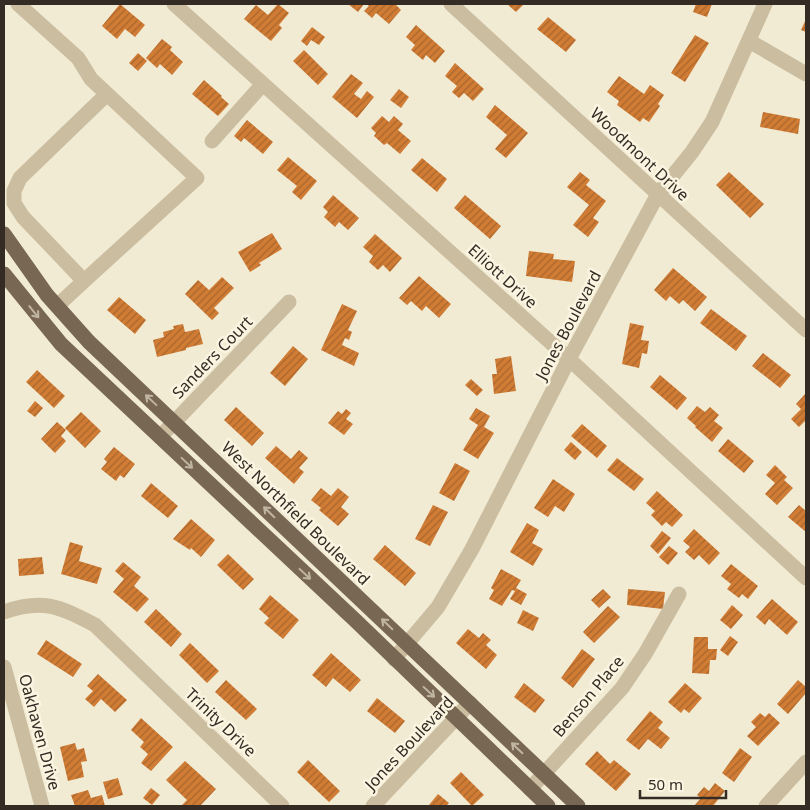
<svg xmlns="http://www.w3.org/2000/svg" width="810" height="810" viewBox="0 0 810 810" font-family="'Noto Sans',sans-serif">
	<defs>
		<pattern id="building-hatch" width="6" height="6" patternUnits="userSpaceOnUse" patternTransform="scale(1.25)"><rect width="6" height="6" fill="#d07c34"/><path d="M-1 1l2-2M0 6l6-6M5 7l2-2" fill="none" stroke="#aa662c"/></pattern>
	</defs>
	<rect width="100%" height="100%" fill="#f2ebd4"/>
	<path fill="url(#building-hatch)" d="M120 4 145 25 135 37 125 29 117 39 102 26Z
		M278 4 289 13 279 25 282 28 271 41 244 19 256 5 268 15Z
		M348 4H364L358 12Z
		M366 4H395L401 10 389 24 376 13 372 18 364 11 369 6Z
		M507 4H524L516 12Z
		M696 4H712L707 17 693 12Z
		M548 17 576 40 566 52 537 29Z
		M806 19V32L801 30Z
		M416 25 445 51 435 63 426 55 423 60 411 50 415 45 406 37Z
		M312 27 325 37 319 45 311 40 307 46 301 41Z
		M695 35 709 43 685 82 671 73Z
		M162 39 172 47 170 50 183 62 172 75 160 64 157 68 146 58Z
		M304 50 328 74 318 85 293 61Z
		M138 53 147 61 138 71 129 63Z
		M455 63 484 89 473 101 464 93 459 98 452 92 457 86 445 76Z
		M351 74 363 83 354 94 361 99 367 91 374 97 357 118 332 97Z
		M619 76 644 94 650 85 664 95 658 104 660 106 649 122 643 118 640 122 617 105 619 101 607 92Z
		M204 80 222 96 221 97 229 104 218 116 192 94Z
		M399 89 409 97 401 108 390 100Z
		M495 105 528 133 506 158 495 149 507 135 486 117Z
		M763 112 800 119 798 134 760 127Z
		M382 116 389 122 394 116 403 124 398 130 411 141 400 154 387 143 384 145 374 136 376 133 371 128Z
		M247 120 273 142 263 154 244 138 241 142 234 136Z
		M288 157 317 181 301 200 292 192 297 186 277 170Z
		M422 158 447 179 437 192 411 170Z
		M580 172 590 180 586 185 606 201 593 218 599 222 588 237 573 225 589 205 567 187Z
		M729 172 764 204 750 218 716 185Z
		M333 195 359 218 348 230 339 222 335 227 324 217 328 212 323 207Z
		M465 195 501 226 490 239 454 208Z
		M272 233 282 249 259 263 261 265 250 272 238 252Z
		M375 234 402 258 390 272 383 265 378 270 369 262 373 256 363 247Z
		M529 251 554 254 553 259 575 261 572 282 526 276Z
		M673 268 707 297 695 311 683 300 679 304 670 296 666 301 654 290Z
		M419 276 451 304 439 318 426 306 422 311 411 301 407 305 399 298Z
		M222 277 234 288 214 308 219 313 212 320 185 294 198 280 209 290Z
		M119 297 146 320 135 334 107 310Z
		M342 304 357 311 348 330 352 332 349 340 345 338 342 345 359 353 354 366 321 350Z
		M711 309 747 336 736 351 700 323Z
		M630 323 644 326 641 340 649 341 647 354 642 353 639 368 622 364Z
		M183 324 185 332 199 329 203 344 186 348V350L157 357 153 340 164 337 163 332 174 329 173 326Z
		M293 346 308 359 285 386 270 373Z
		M763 353 791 375 780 388 752 366Z
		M511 356 516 391 494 394 492 374H497L495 359Z
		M37 370 65 396 54 408 26 382Z
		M660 375 687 398 677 410 650 387Z
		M471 379 483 390 477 396 465 385Z
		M806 393V420L799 427 791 419 801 409 796 404Z
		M35 401 43 408 35 417 27 411Z
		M697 406 705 412 710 407 719 415 714 421 723 428 712 442 695 427 696 426 687 418Z
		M236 407 264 433 252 446 224 420Z
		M476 408 490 416 484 427 494 433 478 459 463 450 478 425 469 419Z
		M346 409 351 413 346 419 353 424 344 435 328 423 338 411 342 414Z
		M81 412 101 431 85 448 65 428Z
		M57 422 66 430 61 436 66 441 55 453 41 439Z
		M582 424 607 446 597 458 571 436Z
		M728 439 754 461 744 473 718 451Z
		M571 442 582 452 575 460 564 450Z
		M276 446 291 459 299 450 308 458 299 468 304 472 294 484 265 458Z
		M114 447 135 464 124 478 120 475 116 481 101 469 107 462 104 459Z
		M617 458 644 479 634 491 607 470Z
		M455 463 470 471 454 501 439 493Z
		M775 465 787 477 784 480 793 488 777 505 765 494 775 483 766 475Z
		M553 479 575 494 564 512 555 506 548 517 534 508Z
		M151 483 178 506 168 518 141 496Z
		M321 488 331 496 338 488 349 497 341 507 349 514 338 526 319 510 321 508 311 500Z
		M657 491 683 515 672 527 666 522 662 526 651 515 655 511 646 503Z
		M433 505 448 512 430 546 415 539Z
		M799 505 806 511V532L788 517Z
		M191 519 215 540 201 557 191 548 190 550 173 539Z
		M527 523 539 530 532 543 543 549 533 566 510 552Z
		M694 529 720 553 709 565 699 555 694 560 685 552 690 547 683 541Z
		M662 531 671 538 658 554 650 546Z
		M70 542 83 546 79 561 102 568 97 584 61 574Z
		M385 545 416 573 405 586 373 559Z
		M669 546 678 553 668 565 659 557Z
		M228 554 254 579 243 590 217 565Z
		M42 557 44 574 19 576 18 559Z
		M123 562 141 577 134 586 149 599 137 612 113 592 124 579 115 571Z
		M731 564 758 586 748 599 742 594 739 598 727 589 731 584 721 576Z
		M501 569 521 580 516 588 527 594 521 605 510 599 515 591 512 590 502 606 489 599 494 590 491 588Z
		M603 589 611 597 599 608 591 600Z
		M628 589 665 592 663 609 627 605Z
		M270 595 299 620 283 639 264 623 269 618 259 609Z
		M772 599 798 622 787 635 769 619 765 625 756 617Z
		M732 605 743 615 731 629 720 620Z
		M608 606 620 617 594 643 583 632Z
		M156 609 182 634 171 647 144 622Z
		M523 610 539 618 533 631 517 623Z
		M468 629 479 638 483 633 491 640 486 645 497 655 486 669 456 643Z
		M730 636 738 642 728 656 720 650Z
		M694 637H708V649H717L716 660H710L709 674 692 673Z
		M46 640 82 664 73 677 37 654Z
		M190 643 219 671 207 683 179 655Z
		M582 649 595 659 573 688 561 678Z
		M331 653 361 680 350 692 333 678 326 687 312 675Z
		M98 674 127 700 115 712 101 699 94 707 85 699 93 691 87 686Z
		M226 680 257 709 246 720 215 692Z
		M798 680 806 687V693L788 714 777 704Z
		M524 683 545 700 535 713 514 697Z
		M685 683 702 698 689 713 684 709 681 713 668 702Z
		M377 698 405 721 395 733 367 711Z
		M650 711 663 722 658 728 670 738 661 749 648 739 639 750 626 740Z
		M760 713 765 717 769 713 780 723 758 746 747 736 756 727 751 722Z
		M141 718 173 747 151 771 141 763 148 754 140 747 144 742 131 730Z
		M75 743 77 750 84 748 87 761 81 762 84 777 68 781 60 747Z
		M740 748 752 757 734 782 722 773Z
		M597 751 610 764 614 760 631 774 616 791 585 764Z
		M308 760 340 791 329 802 297 772Z
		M185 761 216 789 200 806H181L187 800 166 780Z
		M461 772 484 795 472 806 450 783Z
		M118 778 123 795 108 799 103 782Z
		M715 783 725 791 713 806H694L701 798 697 795 704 787 709 791Z
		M151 788 160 795 152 805 143 798Z
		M88 790 91 798 102 795 105 806H75L71 795Z
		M438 794 449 803 446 806 429 805Z"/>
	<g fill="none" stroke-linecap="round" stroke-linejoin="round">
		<path stroke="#cbbda0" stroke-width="15" d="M18 4 78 58 91 79 197 178 84 281 23 217 14 203V191L20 178 107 94
			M174 4 569 359 806 578
			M451 4 806 330
			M749 41 806 74
			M212 141 263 84
			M57 306 84 281
			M160 437 289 302
			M4 612C43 598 60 607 95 625L282 806
			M394 659 438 607 472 549 569 359 658 194 692 152 712 122 765 4
			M4 667 42 806
			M530 789 622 688 645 654 679 594
			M373 806 470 703
			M766 806 806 762"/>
		<path stroke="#786753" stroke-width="15" d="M4 234 47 295 89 342 578 806
			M4 274 61 344 356 621 548 806"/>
	</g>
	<defs><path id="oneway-shaft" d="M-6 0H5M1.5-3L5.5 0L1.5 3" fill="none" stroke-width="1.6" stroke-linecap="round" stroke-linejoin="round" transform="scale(1.25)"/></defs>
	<g stroke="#c0b5a1">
		<use href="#oneway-shaft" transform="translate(34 312) rotate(51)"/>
		<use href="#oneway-shaft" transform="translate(151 400) rotate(-137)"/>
		<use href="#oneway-shaft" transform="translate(187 463) rotate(43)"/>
		<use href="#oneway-shaft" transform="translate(269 512) rotate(-136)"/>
		<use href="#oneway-shaft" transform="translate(305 574) rotate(43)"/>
		<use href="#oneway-shaft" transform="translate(387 624) rotate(-136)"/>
		<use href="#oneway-shaft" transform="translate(429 692) rotate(43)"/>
		<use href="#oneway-shaft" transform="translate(517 748) rotate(-136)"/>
	</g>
	<g text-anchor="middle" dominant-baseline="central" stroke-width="5" stroke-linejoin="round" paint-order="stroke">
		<g font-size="16" fill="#342c24" stroke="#faf4e1">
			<text transform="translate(640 154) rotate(43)">Woodmont Drive</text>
			<text transform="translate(503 276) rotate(42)">Elliott Drive</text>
			<text transform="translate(568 325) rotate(-62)">Jones Boulevard</text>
			<text transform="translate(212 357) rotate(-46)">Sanders Court</text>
			<text transform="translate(296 513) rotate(44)">West Northfield Boulevard</text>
			<text transform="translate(588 696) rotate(-50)">Benson Place</text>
			<text transform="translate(221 722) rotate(44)">Trinity Drive</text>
			<text transform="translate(40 732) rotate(75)">Oakhaven Drive</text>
			<text transform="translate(409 743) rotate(-47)">Jones Boulevard</text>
		</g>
	</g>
	<rect width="810" height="810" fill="none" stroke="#342c24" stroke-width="10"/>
	<path d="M640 790v8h86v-8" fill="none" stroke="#342c24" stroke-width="2.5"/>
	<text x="648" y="790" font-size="15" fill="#342c24" stroke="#faf4e1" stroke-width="4" paint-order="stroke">50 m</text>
</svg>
